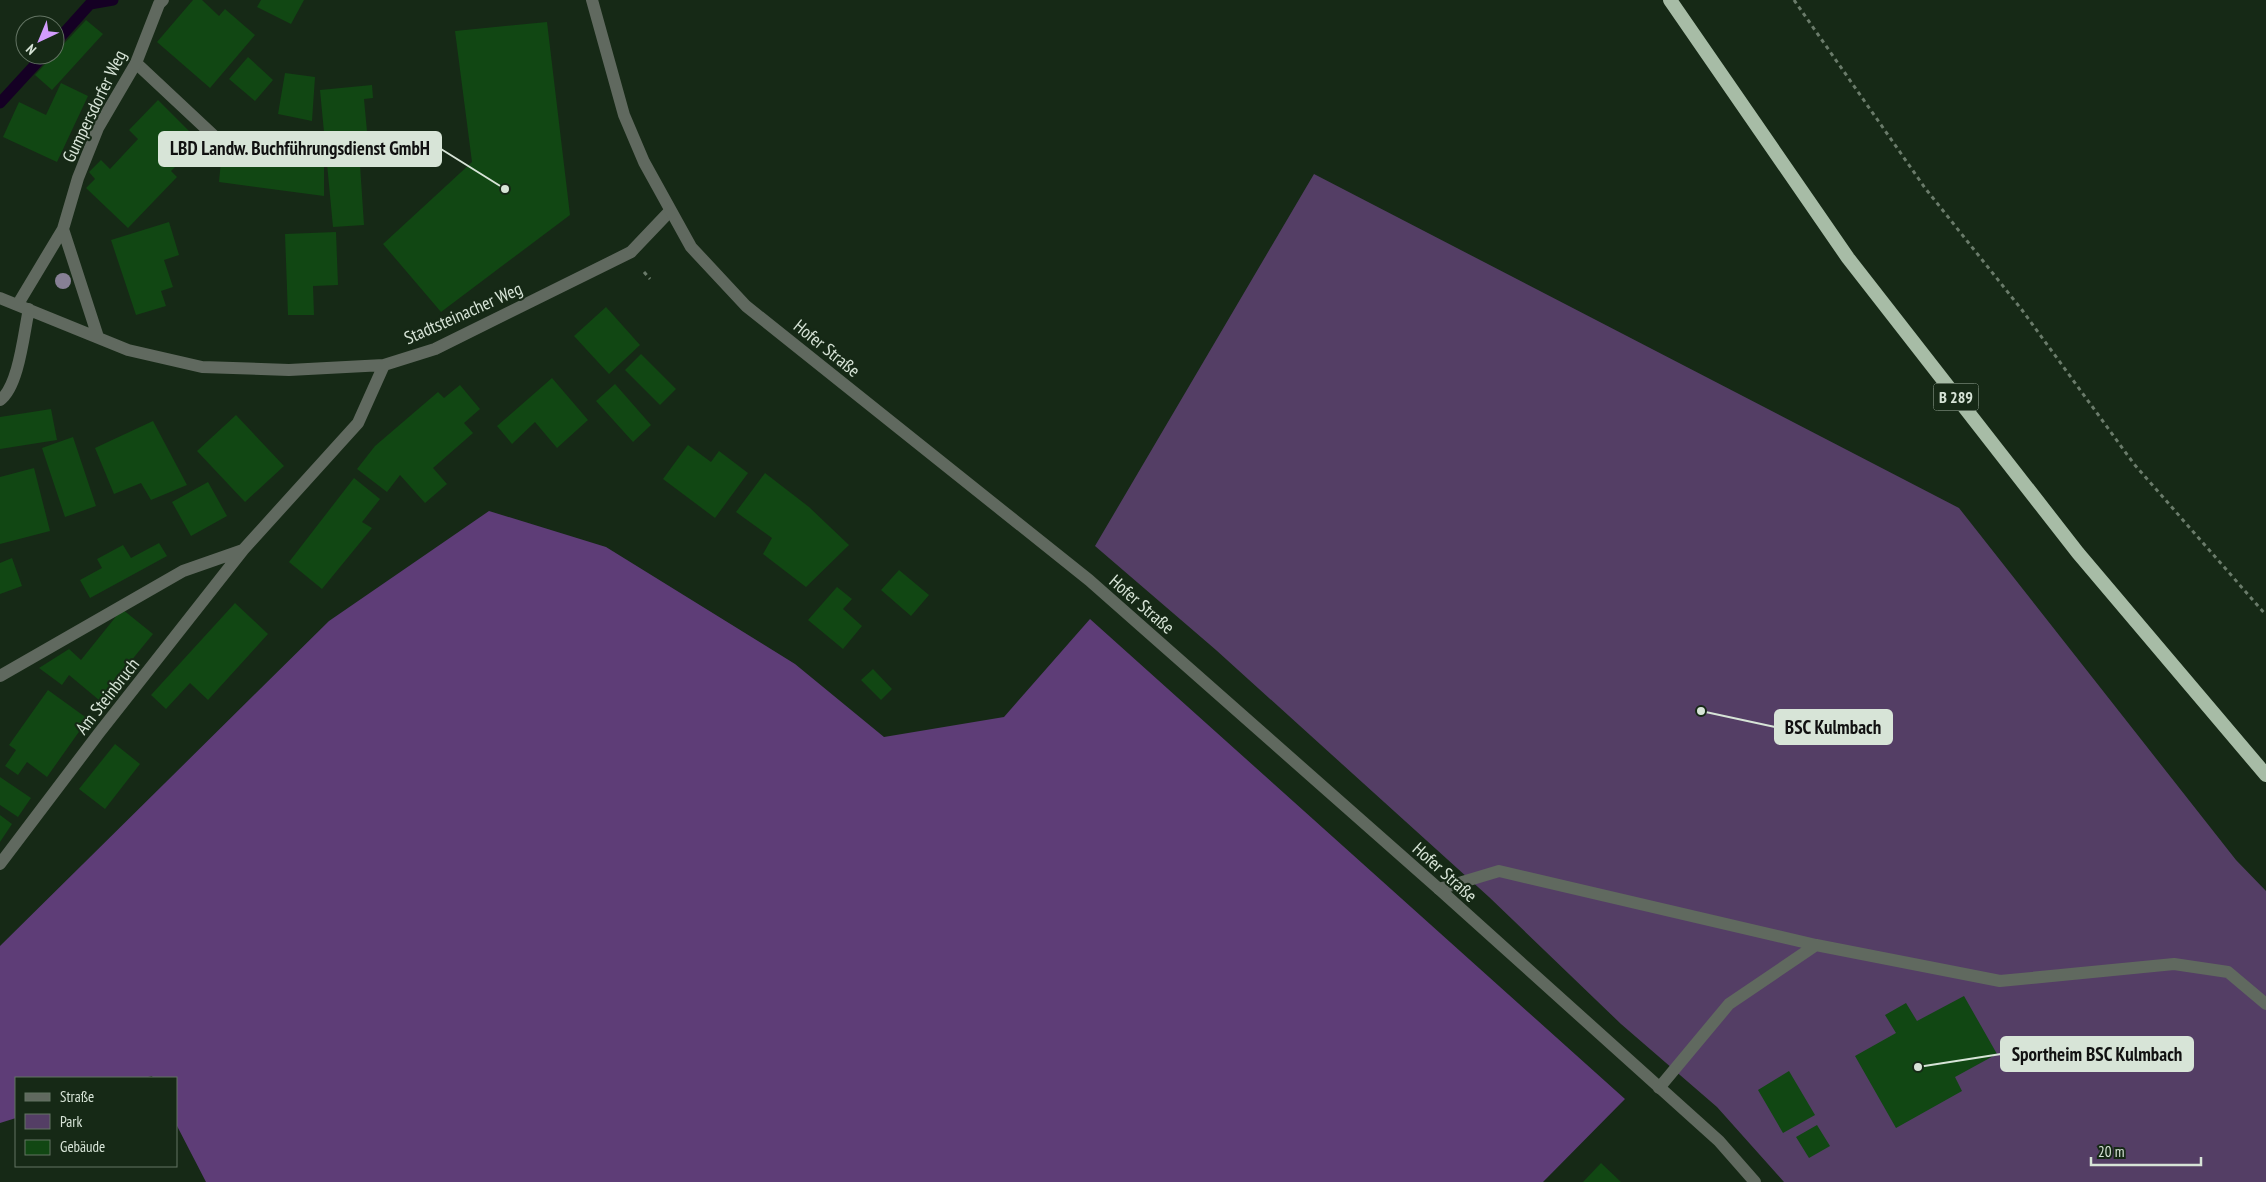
<svg xmlns="http://www.w3.org/2000/svg" width="2266" height="1182" viewBox="0 0 2266 1182" font-family="'PT Sans Narrow',sans-serif">
	<rect width="100%" height="100%" fill="#162916"/>
	<path fill="#543e65" d="M1314 174 1959 508 2236 860 2266 891V1182H1784L1717 1107 1621 1024 1489 897 1216 650 1095 546Z"/>
	<path fill="#5e3d77" d="M489 511 606 547 795 664 884 737 1004 717 1090 619 1625 1099 1543 1182H206L176 1124V1078H153L152 1076 144 1078H16V1118L0 1123V946L329 621Z"/>
	<g fill="none" stroke-linecap="round" stroke-linejoin="round">
		<path stroke="#150024" stroke-width="11" d="M55 43 90 4 113 0
			M0 103 44 55"/>
	</g>
	<path fill="#114713" d="M193 0H202L219 16 225 9 255 35 210 88 157 42Z
		M261 0H304L291 24 257 7Z
		M86 20 103 34 52 90 35 75Z
		M547 22 570 215 441 312 383 244 472 162 455 31Z
		M248 57 273 80 255 101 229 79Z
		M285 73 315 77 312 121 278 114Z
		M61 83 88 96 57 162 3 137 19 102 46 115Z
		M372 85 373 98 364 99 370 164 360 165 364 225 333 227 320 90Z
		M158 100 200 142 171 171 177 177 128 228 86 188 95 179 89 172 101 160 110 169 138 139 129 130Z
		M222 150 309 166 310 154 324 157V196L219 182Z
		M169 222 179 255 164 260 173 287 161 291 166 306 136 315 111 240Z
		M336 232 338 285 313 286 314 315H288L285 234Z
		M606 307 640 345 609 374 574 336Z
		M641 354 676 389 660 405 625 370Z
		M552 378 588 420 557 448 535 422 512 444 497 426Z
		M615 384 651 425 633 442 596 401Z
		M460 385 480 409 464 423 473 433 433 468 447 484 425 503 400 475 387 492 357 469 375 446 438 392 444 398Z
		M51 409 57 440 0 449V417Z
		M236 415 284 466 245 502 197 451Z
		M153 421 187 485 151 500 141 483 114 494 95 448Z
		M73 437 96 506 65 517 42 448Z
		M688 445 711 462 719 451 748 473 715 518 663 479Z
		M34 468 50 531 0 544V477Z
		M765 473 809 507 849 545 806 587 763 554 772 538 736 512Z
		M354 478 380 499 362 522 372 528 322 589 289 562Z
		M208 482 227 516 191 536 172 502Z
		M159 543 167 556 90 598 80 580 102 568 97 559 123 545 131 558Z
		M12 558 22 586 0 594V563Z
		M899 570 929 595 911 616 881 590Z
		M837 587 852 599 843 609 862 626 843 649 808 620Z
		M235 603 268 634 208 700 190 683 166 709 151 695Z
		M122 609 153 634 99 700 69 675 62 685 39 668 69 649 81 660Z
		M873 669 892 689 881 700 861 680Z
		M48 690 88 719 47 777 27 762 18 775 5 766 16 750 9 745Z
		M115 744 140 764 105 809 79 789Z
		M0 777 31 798 18 817 0 805Z
		M0 815 12 824 0 842Z
		M1964 996 1997 1054 1955 1077 1962 1091 1896 1128 1855 1056 1896 1033 1885 1015 1906 1003 1917 1021Z
		M1789 1071 1815 1115 1783 1133 1758 1090Z
		M1817 1125 1830 1146 1809 1158 1796 1137Z
		M1601 1163 1621 1182H1583Z"/>
	<g fill="none" stroke-linecap="round" stroke-linejoin="round">
		<path stroke="#6a7b6a" stroke-width="3" stroke-dasharray="4 4" stroke-linecap="butt" d="M1794 0 1925 188 2022 310 2134 464 2266 615
			M644 272 650 279"/>
		<path stroke="#60695f" stroke-width="12" d="M136 63 214 136
			M1439 889 1499 871 1816 945 2000 981 2174 964 2228 972 2266 1004
			M1659 1088 1729 1004 1816 945"/>
		<path stroke="#60695f" stroke-width="12" d="M63 229 98 337
			M0 298 128 350 202 367 289 370 384 365 435 349 631 252 670 211
			M18 304 63 229 78 178 98 128 136 63 159 4 163 0
			M0 400C19 387 24 331 29 309
			M0 676 183 571 243 550
			M0 864 99 733 243 550 358 423 384 365"/>
		<path stroke="#60695f" stroke-width="12" d="M592 0 624 115 644 162 691 247 746 306 1089 580 1439 889 1719 1141 1755 1182"/>
		<path stroke="#a7bca6" stroke-width="14" d="M1670 0 1848 258 2078 553 2266 775"/>
	</g>
	<circle fill="#878095" cx="63" cy="281" r="8"/>
	<g text-anchor="middle" dominant-baseline="central" stroke-width="4.5" stroke-linejoin="round" paint-order="stroke">
		<rect fill="#162916" stroke="#9dac9d" stroke-width="1" x="1933.5" y="383.5" width="45" height="27" rx="4"/>
		<g font-size="16" font-weight="bold" fill="#d7e4d7">
			<text x="1956" y="397">B 289</text>
		</g>
		<g font-size="18" fill="#d7e4d7" stroke="#162916">
			<text transform="translate(94 106) rotate(-64)">Gumpersdorfer Weg</text>
			<text transform="translate(463 313) rotate(-24)">Stadtsteinacher Weg</text>
			<text transform="translate(827 348) rotate(39)">Hofer Straße</text>
			<text transform="translate(1142 604) rotate(41)">Hofer Straße</text>
			<text transform="translate(107 696) rotate(-52)">Am Steinbruch</text>
			<text transform="translate(1445 872) rotate(42)">Hofer Straße</text>
		</g>
	</g>
	<path fill="none" stroke="#d7e4d7" stroke-width="2" d="M505 189L441 149M1701 711L1775 727M1918 1067L2001 1054"/>
	<g fill="#d7e4d7" stroke="#162916" stroke-width="2">
		<circle cx="505" cy="189" r="5"/>
		<circle cx="1701" cy="711" r="5"/>
		<circle cx="1918" cy="1067" r="5"/>
	</g>
	<g fill="#d7e4d7" stroke="#d7e4d7" stroke-width="2">
		<rect x="159" y="132" width="282" height="34" rx="5"/>
		<rect x="1775" y="710" width="117" height="34" rx="5"/>
		<rect x="2001" y="1037" width="192" height="34" rx="5"/>
	</g>
	<g font-size="19" text-anchor="middle" font-weight="bold" fill="#111">
		<text x="300" y="155">LBD Landw. Buchführungsdienst GmbH</text>
		<text x="1833" y="734">BSC Kulmbach</text>
		<text x="2097" y="1061">Sportheim BSC Kulmbach</text>
	</g>
	<rect x="15" y="1077" width="162" height="90" fill="#162916" stroke="#637463"/>
	<rect x="25" y="1093" width="25" height="8" fill="#60695f" stroke="#637463"/>
	<text x="60" y="1102" font-size="15" fill="#d7e4d7">Straße</text>
	<rect x="25" y="1114" width="25" height="15" fill="#543e65" stroke="#637463"/>
	<text x="60" y="1127" font-size="15" fill="#d7e4d7">Park</text>
	<rect x="25" y="1140" width="25" height="15" fill="#114713" stroke="#637463"/>
	<text x="60" y="1152" font-size="15" fill="#d7e4d7">Gebäude</text>
	<g transform="translate(40 40) rotate(224)"><circle r="24" fill="#162916" stroke="#637463"/>
	<path d="M0-4L9 19L0 12L-9 19Z" fill="#d29cfd"/>
	<text y="-8" font-size="14" font-weight="bold" text-anchor="middle" fill="#d7e4d7">N</text>
	</g>
	<path d="M2091 1157v8h110v-8" fill="none" stroke="#d7e4d7" stroke-width="2.5"/>
	<text x="2098" y="1157" font-size="15" fill="#d7e4d7" stroke="#162916" stroke-width="4" paint-order="stroke">20 m</text>
</svg>
